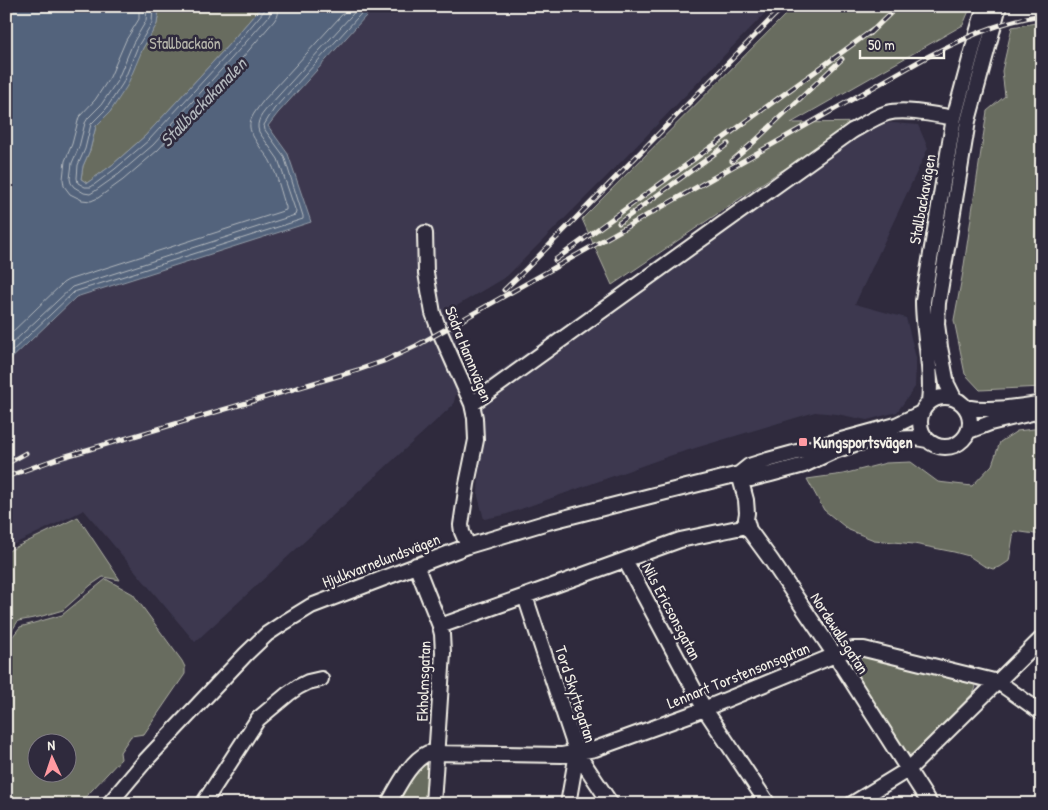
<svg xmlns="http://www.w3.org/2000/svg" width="1048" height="810" viewBox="0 0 1048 810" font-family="'Patrick Hand',sans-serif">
	<rect width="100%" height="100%" fill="#2f2a3d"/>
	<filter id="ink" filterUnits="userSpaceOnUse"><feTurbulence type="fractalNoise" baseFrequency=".02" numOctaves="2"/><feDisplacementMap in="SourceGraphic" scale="10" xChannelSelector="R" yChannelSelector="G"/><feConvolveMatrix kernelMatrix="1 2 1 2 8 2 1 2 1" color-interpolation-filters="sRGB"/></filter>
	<g filter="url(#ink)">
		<path fill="#3d3950" d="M375 6H772L616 167 507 276 453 308 460 357 456 394 453 405 195 642 84 510 6 548V364L76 297 310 222 288 154 268 126 278 113Z
			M878 122 918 125 928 148 855 304 906 318 916 358 915 387 897 412 867 420 837 414 815 412 672 455 504 515 484 519 478 496 483 383 746 197 793 166Z"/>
		<path fill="#676c5e" stroke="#aeaea3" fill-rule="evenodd" d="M157 6H262L223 51 145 136 112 165 87 183 81 179 83 166 90 150 96 126 110 112 143 48 157 24 159 10Z
			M794 6H971L963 25 791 123 878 122 779 172 612 285 582 219Z
			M1042 22V387L980 390 965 374 954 320 963 272 987 111 1005 96 1002 71 1012 27Z
			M1042 428V535L1014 531 1009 561 1000 567 993 569 984 566 969 556 954 552 914 544 874 540 849 530 824 510 807 479 843 474 886 463 911 462 938 482 972 486 992 465 1000 442 1017 431Z
			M78 517 120 580 103 577 91 585 63 610 39 617 18 621 6 640V552Z
			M106 579 133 594 182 661 185 667V674L144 734 131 736 120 752 121 759 79 804H6V645L20 627 62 615ZM68 742V772H38V742Z
			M856 654 972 681 976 687 974 692 915 755 909 754 905 752 848 664 850 658Z
			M420 764H426L429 769 428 804H395L412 775Z"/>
		<path fill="#52637c" stroke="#939ca7" d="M6 6H157L159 10 157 24 143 48 127 86 110 112 96 126 90 150 83 166 81 179 87 183 112 165 145 136 223 51 262 6H375L278 113 268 126 288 154 311 222 76 297 6 364Z"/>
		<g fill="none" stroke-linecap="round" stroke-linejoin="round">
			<path stroke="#b3b8bd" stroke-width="1" d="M139 6V19L126 40 110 77 95 100 79 117 72 144 65 161 63 179 64 186 70 194 82 200 91 201 98 198 123 180 158 150 237 64 274 21 278 15 279 6
				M147 6 146 21 133 43 117 81 101 105 88 118 85 123 79 147 72 163 70 179 71 183 74 187 84 193 90 194 95 191 119 174 153 145 231 59 269 16 271 11 272 6
				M153 6 152 23 138 46 123 83 106 109 91 124 85 149 78 165 77 178 78 183 85 187H91L115 169 149 140 227 55 264 11 265 6
				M6 338 63 283 68 280 286 210V207C281 193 278 177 271 163 269 158 265 154 262 150 245 126 246 123 264 100L350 6
				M6 349 72 287 295 215 296 212 278 159 259 132C255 121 263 113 270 105L360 6
				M6 357 74 292 303 219V216L284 156 265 130 264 125 274 109 368 6"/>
			<g stroke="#f4f1e8" stroke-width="18">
				<path id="minor" d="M425 233 426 273 433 313 440 332 472 404 475 418 476 440 467 484 461 525 462 532 468 546
					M920 422a25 25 0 1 1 50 0a25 25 0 1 1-50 0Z
					M954 398 947 384 940 347 937 324 938 303 968 121 999 6
					M929 402C933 369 923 335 923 301L954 118 977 33 985 6
					M472 404 852 131C863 125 875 117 887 113 905 108 936 115 954 118
					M965 407C990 412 1017 407 1042 403
					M969 431 990 423 1036 412
					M739 474 746 500 747 513 746 519 749 530 771 560 835 655 930 804
					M739 474 751 479 771 474 804 465 832 452 855 444 870 441 889 439 916 438 927 440
					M625 560 704 708 768 804
					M416 565 440 626 442 634 443 653 433 804
					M525 596 577 753 568 804
					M440 626 525 596 680 540 747 526
					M577 753 611 804
					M109 804 146 760 246 654 267 634 285 622 311 606 468 546 548 522 654 495 739 474 749 466 768 460 896 425 921 413
					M203 804 258 719 288 694 298 687 308 682 321 679
					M388 804C398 787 410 761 428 753L562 755 595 749 689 715 845 651 853 649H864L998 682 1042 713
					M852 804 909 769 1042 638"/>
			</g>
			<use href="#minor" stroke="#2f2a3d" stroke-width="14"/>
			<g stroke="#f4f1e8" stroke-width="5">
				<path id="rail" d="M869 34 898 6
					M732 161 755 141 842 59
					M619 223 728 144
					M555 260 874 29
					M504 290 526 269 773 17 785 6
					M6 464 26 453
					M6 477 56 459 358 370 384 361 416 346 925 58C962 39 1000 21 1042 15"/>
			</g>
			<use href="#rail" stroke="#2f2a3d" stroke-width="3" stroke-dasharray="9" stroke-linecap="butt"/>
		</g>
	</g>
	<rect fill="#ff9aa2" stroke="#2f2a3d" stroke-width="2" x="798" y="437" width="10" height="10" rx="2.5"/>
	<g text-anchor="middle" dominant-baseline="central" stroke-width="5" stroke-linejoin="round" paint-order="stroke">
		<g font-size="16" fill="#b5b5aa" stroke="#2f2a3d">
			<text x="185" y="43">Stallbackaön</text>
		</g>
		<g font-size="16" fill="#f4f1e8" stroke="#2f2a3d">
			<text transform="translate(922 199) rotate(-80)">Stallbackavägen</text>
			<text transform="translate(469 354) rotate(68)">Södra Hamnvägen</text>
			<text transform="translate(381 560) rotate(-21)">Hjulkvarnelundsvägen</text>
			<text transform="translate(672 611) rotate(62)">Nils Ericsonsgatan</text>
			<text transform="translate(840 633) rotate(57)">Nordewallsgatan</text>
			<text transform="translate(738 675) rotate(-22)">Lennart Torstensonsgatan</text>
			<text transform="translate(423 681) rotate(-88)">Ekholmsgatan</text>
			<text transform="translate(576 694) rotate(72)">Tord Skyttegatan</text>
		</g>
		<g font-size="16" font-weight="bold" fill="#f4f1e8" stroke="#2f2a3d" text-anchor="start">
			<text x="813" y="442">Kungsportsvägen</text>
		</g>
		<g font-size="18" font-style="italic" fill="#b3b8bd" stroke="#2f2a3d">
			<text transform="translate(203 102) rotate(-46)">Stallbackakanalen</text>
		</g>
	</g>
	<rect width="1048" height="810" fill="none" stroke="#2f2a3d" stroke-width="25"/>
	<rect x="12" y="12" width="1023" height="785" fill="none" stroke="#f4f1e8" stroke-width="2" filter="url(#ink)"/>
	<g transform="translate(52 758) rotate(357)"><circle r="24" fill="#2f2a3d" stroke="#7e7a81"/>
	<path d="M0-4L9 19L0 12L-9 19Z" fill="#ff9aa2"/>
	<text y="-8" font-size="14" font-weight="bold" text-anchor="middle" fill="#f4f1e8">N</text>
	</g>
	<path d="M860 50v8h84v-8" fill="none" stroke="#f4f1e8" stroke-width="2.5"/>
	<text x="868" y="50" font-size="15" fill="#f4f1e8" stroke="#2f2a3d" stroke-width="4" paint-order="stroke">50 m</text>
</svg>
